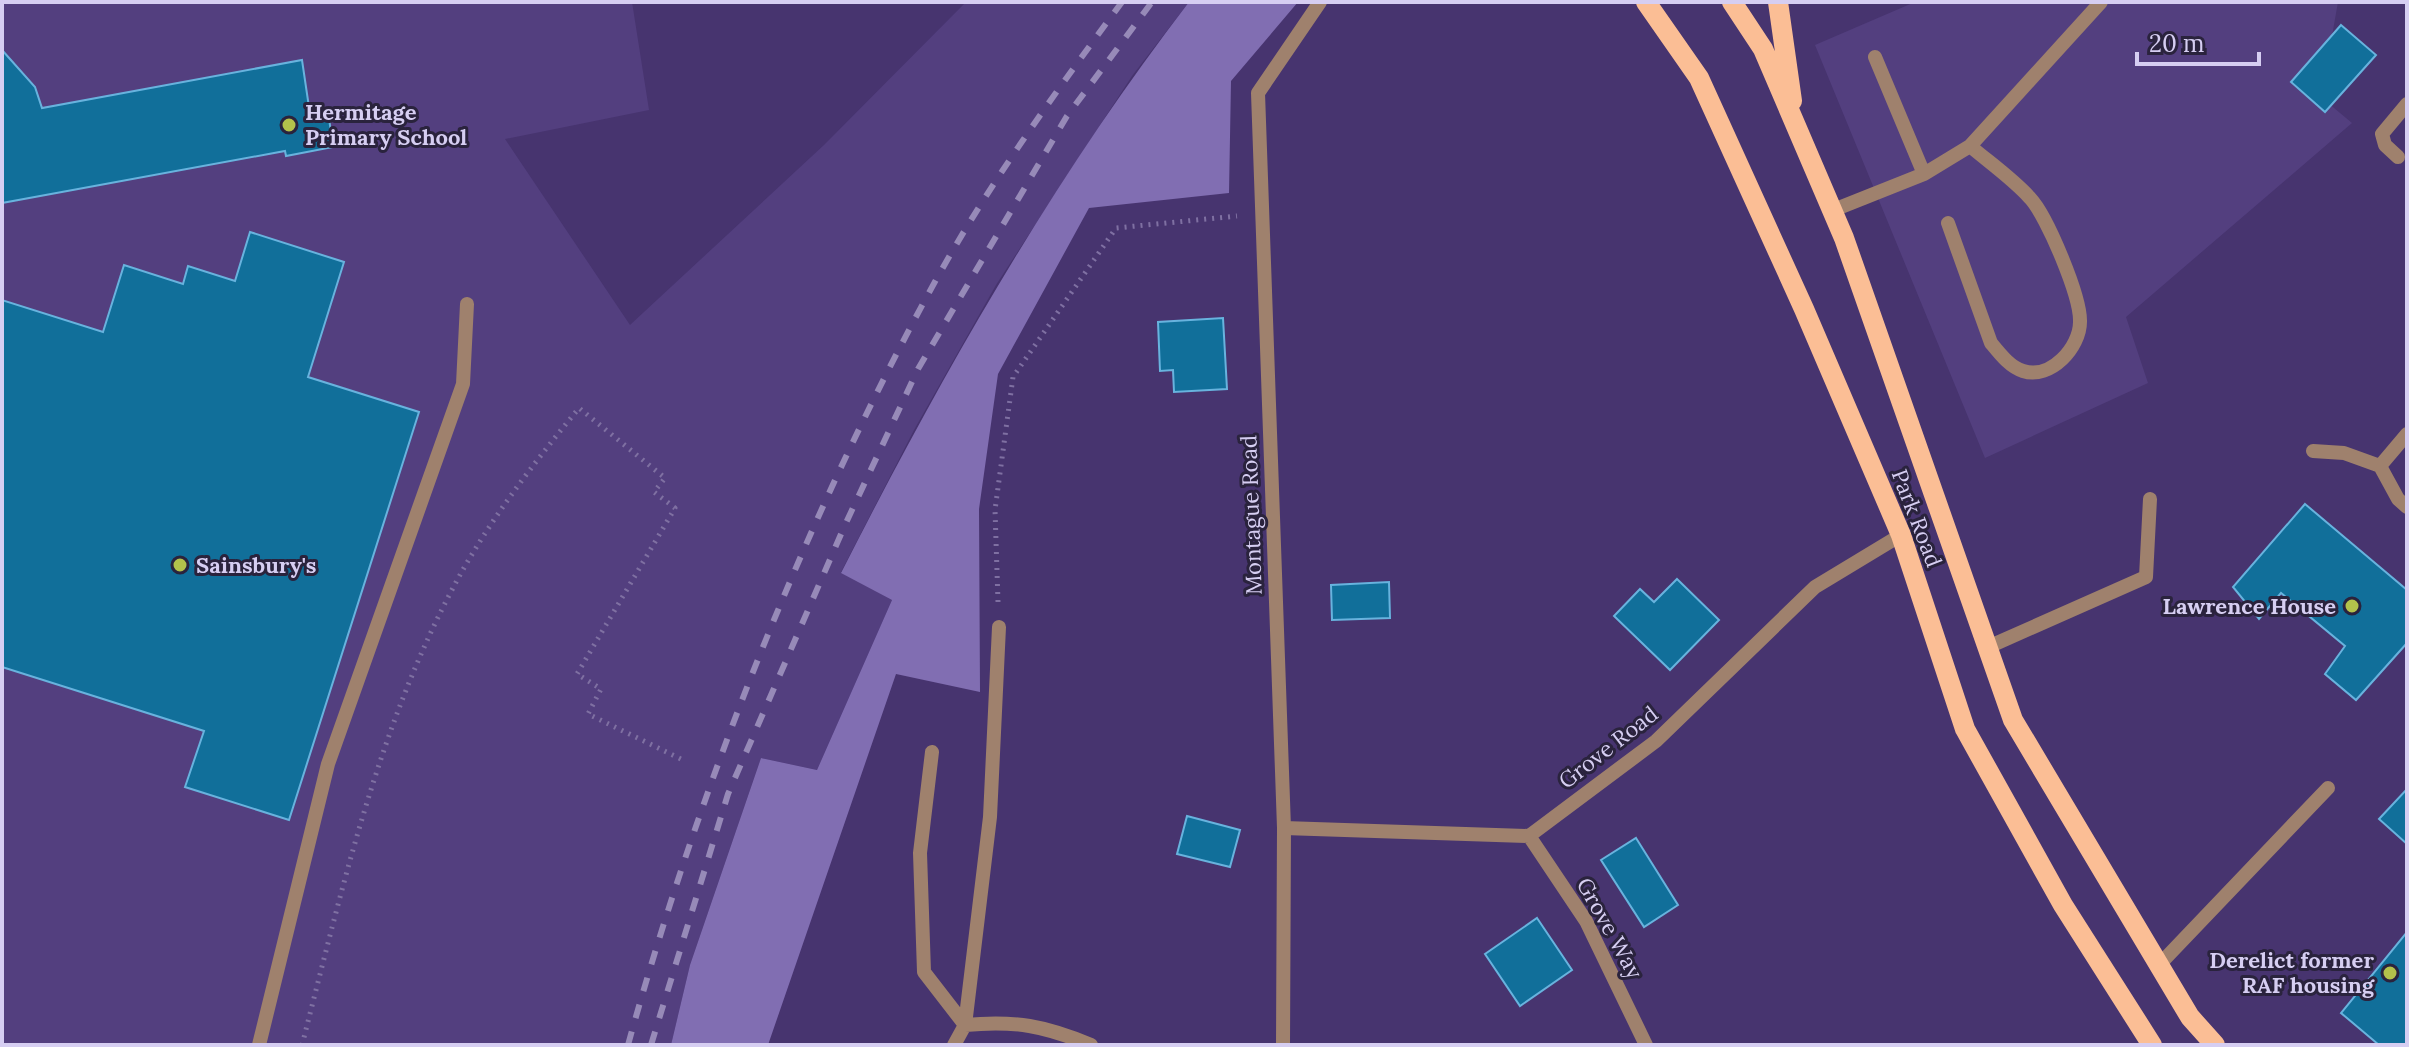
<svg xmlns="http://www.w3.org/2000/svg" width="2409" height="1047" viewBox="0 0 2409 1047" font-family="Lora,serif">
	<rect width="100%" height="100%" fill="#47346f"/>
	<path fill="#533f7f" d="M2 2H632L649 110 505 139 630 325 824 145 966 2H1189L1132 76 996 285 914 430 841 572 892 600 817 770 761 758 690 965 671 1045H2Z
		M1915 2H2338L2332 36 2297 77 2352 123 2126 317 2148 383 1985 458 1815 45Z"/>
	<path fill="#816eb2" d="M1189 2H1298L1231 81 1229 193 1089 208 998 374 979 509 980 692 896 674 768 1045H671L690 965 761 758 817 770 892 600 841 573C942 374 1053 179 1189 2Z"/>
	<path fill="#116f9a" stroke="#68b3de" stroke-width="2" d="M2341 25 2376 55 2325 112 2291 82Z
		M2 50 35 87 42 108 302 60 310 114 328 111 333 147 286 156 285 151 2 203Z
		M250 232 344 262 308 377 419 412 289 820 185 787 204 731 2 667V300L103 332 124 265 183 284 188 266 235 281Z
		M1223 318 1227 389 1174 392 1173 370 1160 371 1158 322Z
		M2305 504 2407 590V643L2356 700 2325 674 2345 646 2281 593 2259 619 2233 587Z
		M1677 579 1719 620 1670 670 1614 616 1640 589 1654 602Z
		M1389 582 1390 618 1332 620 1331 585Z
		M2407 789V844L2379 819Z
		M1187 816 1240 830 1230 867 1177 854Z
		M1636 838 1678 905 1644 927 1601 860Z
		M1537 918 1572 970 1520 1006 1485 954Z
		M2407 932V1045H2379L2341 1013Z"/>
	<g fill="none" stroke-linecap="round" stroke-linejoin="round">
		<path stroke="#7f70a2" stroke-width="5" stroke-dasharray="2 6" stroke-linecap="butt" d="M998 602 995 510 1013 377 1116 228 1237 216
			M302 1045C342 890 378 728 454 586 488 522 533 464 579 408L665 478 654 492 675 508 577 674 601 689 588 714 683 760"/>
		<path stroke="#9f816d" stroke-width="14" d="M1875 57 1924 174
			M2398 157 2385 145 2382 134 2407 104
			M1831 211 1924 174 1970 146 2101 2
			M1948 223 1991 343C2000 354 2010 367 2023 371 2051 380 2080 347 2080 322 2081 297 2047 216 2030 198 2013 179 1990 163 1970 146
			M2313 451 2344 453 2380 466 2398 499 2407 507
			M2380 466 2407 434
			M1988 647 2146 577 2150 499
			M932 752 920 853 924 972 965 1025
			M1284 828 1529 836 1656 741 1815 587 1901 535
			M1529 836 1586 921 1646 1045
			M2159 965 2328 788
			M965 1025 990 817 999 627
			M259 1045 328 764 463 384 467 304
			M954 1045 965 1025C1015 1020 1045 1026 1091 1045
			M1283 1045 1284 828 1258 93 1320 2"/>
		<path stroke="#fbbe95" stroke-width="20" d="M1646 2 1699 78 1804 309 1901 535 1965 729 2063 905 2152 1045
			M1732 2 1763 49 1844 238 2013 720 2190 1017 2215 1045
			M1778 2 1792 101"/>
		<path stroke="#978ab8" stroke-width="6" stroke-dasharray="14 14" stroke-linecap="butt" d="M628 1045C700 785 807 514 937 278 991 181 1057 90 1122 2
			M651 1045 728 794 845 525 918 369 1067 116 1152 2"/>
	</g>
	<g fill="#b3c24b" stroke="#2a233d" stroke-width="3">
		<circle cx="289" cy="125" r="8"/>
		<circle cx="180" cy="565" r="8"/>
		<circle cx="2352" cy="606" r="8"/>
		<circle cx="2390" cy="973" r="8"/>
	</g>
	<g text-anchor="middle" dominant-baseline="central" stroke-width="6" stroke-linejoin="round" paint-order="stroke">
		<g font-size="22" font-weight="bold" fill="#d6cef2" stroke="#2a233d" text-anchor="start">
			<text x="305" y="112">Hermitage<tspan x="305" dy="25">Primary School</tspan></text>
			<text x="196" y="565">Sainsbury's</text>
			<text x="2336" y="606" text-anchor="end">Lawrence House</text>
			<text x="2374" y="960" text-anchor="end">Derelict former<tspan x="2374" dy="25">RAF housing</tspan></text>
		</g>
		<g font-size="22" fill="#d6cef2" stroke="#2a233d">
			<text transform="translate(1251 515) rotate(-92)">Montague Road</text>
			<text transform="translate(1917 518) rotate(69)">Park Road</text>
			<text transform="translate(1608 747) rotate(-38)">Grove Road</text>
			<text transform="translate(1610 928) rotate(61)">Grove Way</text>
		</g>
	</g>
	<rect width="2409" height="1047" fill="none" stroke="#d6cef2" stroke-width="8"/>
	<path d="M2137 52v12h122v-12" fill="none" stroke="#d6cef2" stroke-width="4"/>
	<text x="2149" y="52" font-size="24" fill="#d6cef2" stroke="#2a233d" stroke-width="6" paint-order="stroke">20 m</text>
</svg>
